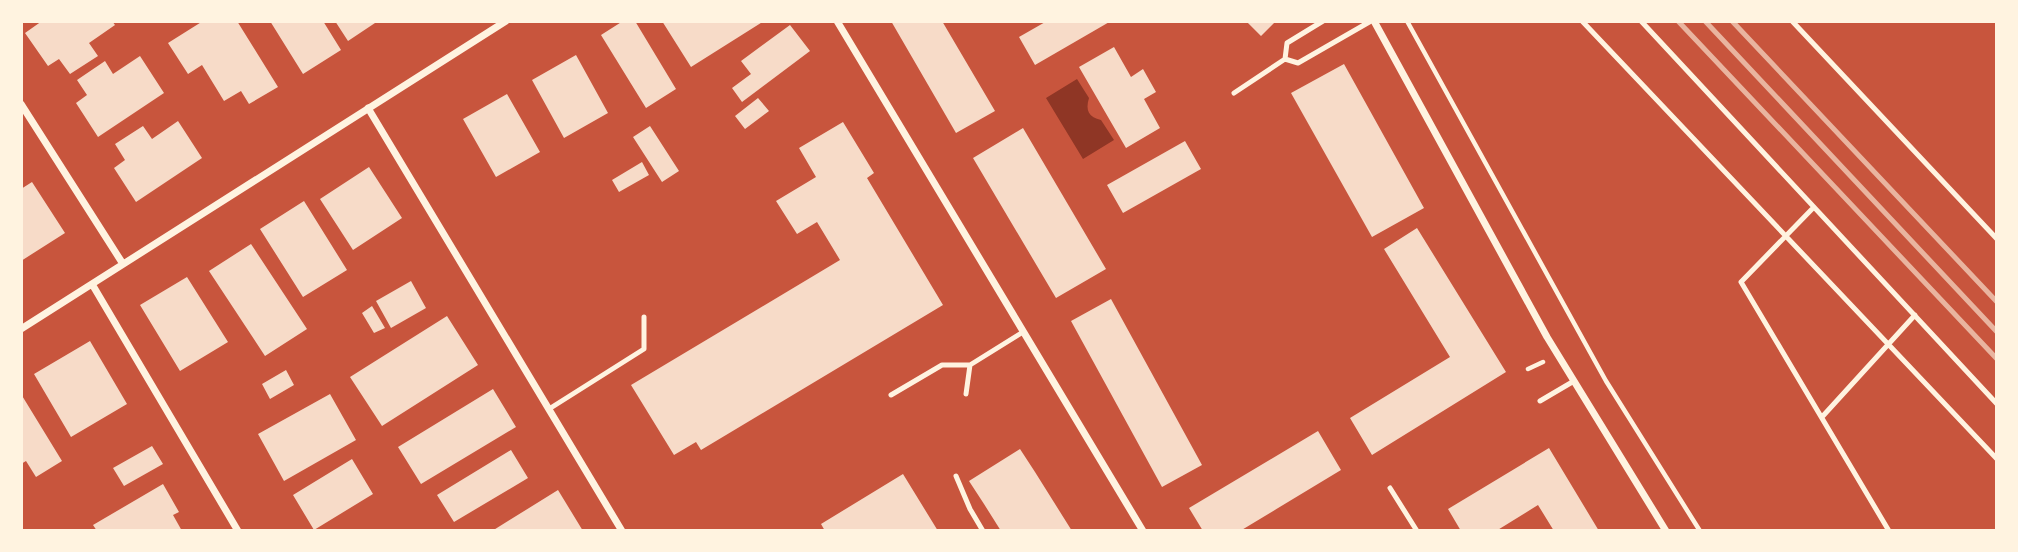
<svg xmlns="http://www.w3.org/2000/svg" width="2018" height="552" viewBox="0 0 2018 552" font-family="'DM Sans',sans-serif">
	<rect width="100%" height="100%" fill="#c8553d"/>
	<path fill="#8f3625" d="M1077 79 1089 98C1085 111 1089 117 1101 120L1114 140 1083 159 1046 98Z"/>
	<path fill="#f7dbc8" d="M42 21H112L115 25 89 43 98 56 70 74 59 59 48 66 25 33Z
		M203 21H237L278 87 249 104 241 91 224 101 202 65 188 74 168 43Z
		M270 21H323L341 50 303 74Z
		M335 21H378L348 41Z
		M623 21H635L676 89 646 108 601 35Z
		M662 21H764L691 67Z
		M891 21H942L995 111 956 133Z
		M1047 21H1111L1035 65 1019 37Z
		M1246 21H1276L1261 36Z
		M790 25 810 51 742 102 732 88 751 74 741 61Z
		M1114 47 1131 77 1143 69 1156 92 1144 99 1160 128 1126 148 1079 67Z
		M576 55 608 113 564 138 532 80Z
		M140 56 164 93 98 137 76 103 87 95 77 80 105 61 113 74Z
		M1344 64 1424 208 1372 237 1291 93Z
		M507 94 540 152 496 177 463 119Z
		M758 98 769 111 745 129 735 116Z
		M178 121 202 158 136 202 114 168 125 160 115 144 143 126 152 139Z
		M843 122 874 173 867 178 943 305 701 450 696 442 674 455 631 385 840 260 817 222 797 234 776 201 816 177 799 148Z
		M650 126 679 171 662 182 633 137Z
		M1023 128 1106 269 1056 298 973 158Z
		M1185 141 1201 169 1123 213 1107 185Z
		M642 162 649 175 619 192 612 180Z
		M369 167 402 218 353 250 320 199Z
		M32 182 65 233 21 261V189Z
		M304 201 347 270 303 297 260 229Z
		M1417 228 1506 372 1372 455 1350 418 1450 357 1384 249Z
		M251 244 307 329 265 356 209 271Z
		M187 277 228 342 180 371 140 305Z
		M411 281 426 308 391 328 376 301Z
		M1111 299 1202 465 1162 487 1071 321Z
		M372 306 385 328 374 333 362 313Z
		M447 316 478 365 382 426 350 377Z
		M90 341 127 404 71 437 34 374Z
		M286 370 294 385 270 399 262 384Z
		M493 389 516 427 421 484 398 447Z
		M21 394 62 461 36 477 26 461 21 464Z
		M330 394 356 440 284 481 258 434Z
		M1318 431 1341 470 1240 531H1203L1189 508Z
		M152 446 163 464 124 486 113 468Z
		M1549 448 1599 531H1554L1538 505 1496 531H1461L1448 509Z
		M1020 449 1035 472 1072 531H1001L984 504 969 481Z
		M511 450 528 478 454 522 437 495Z
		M352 459 373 494 314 530 293 495Z
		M903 474 938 531H825L821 524Z
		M163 484 179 512 173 515 182 531H97L93 525Z
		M558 490 583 531H492Z"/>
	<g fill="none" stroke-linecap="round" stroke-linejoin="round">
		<path stroke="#fff3e0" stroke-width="4.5" d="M1407 21 1606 381 1700 531
			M1528 369 1543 362"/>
		<path stroke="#fff3e0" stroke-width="5" d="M1582 21 1997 459
			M1641 21 1997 404
			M1792 21 1997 239
			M1285 59 1287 43 1323 21
			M1234 93 1285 59 1298 63 1371 21
			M1814 207 1741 282 1889 531
			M966 394 970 365
			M891 395 942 365H970L1023 332
			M1540 401 1574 381
			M549 409 644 349V317
			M1822 417 1915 315
			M956 476 970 509 983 531
			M1390 488 1417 531"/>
		<path stroke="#fff3e0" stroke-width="7" d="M837 21 1143 531
			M1374 21 1547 337 1666 531
			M21 104 123 264
			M368 108 622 531
			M92 284 238 531
			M21 329 506 21"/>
		<path stroke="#e9b49f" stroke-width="5" d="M1678 21 1997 359
			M1705 21 1997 332
			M1732 21 1997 302"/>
	</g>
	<rect width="2018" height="552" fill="none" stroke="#fff3e0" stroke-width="46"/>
</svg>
